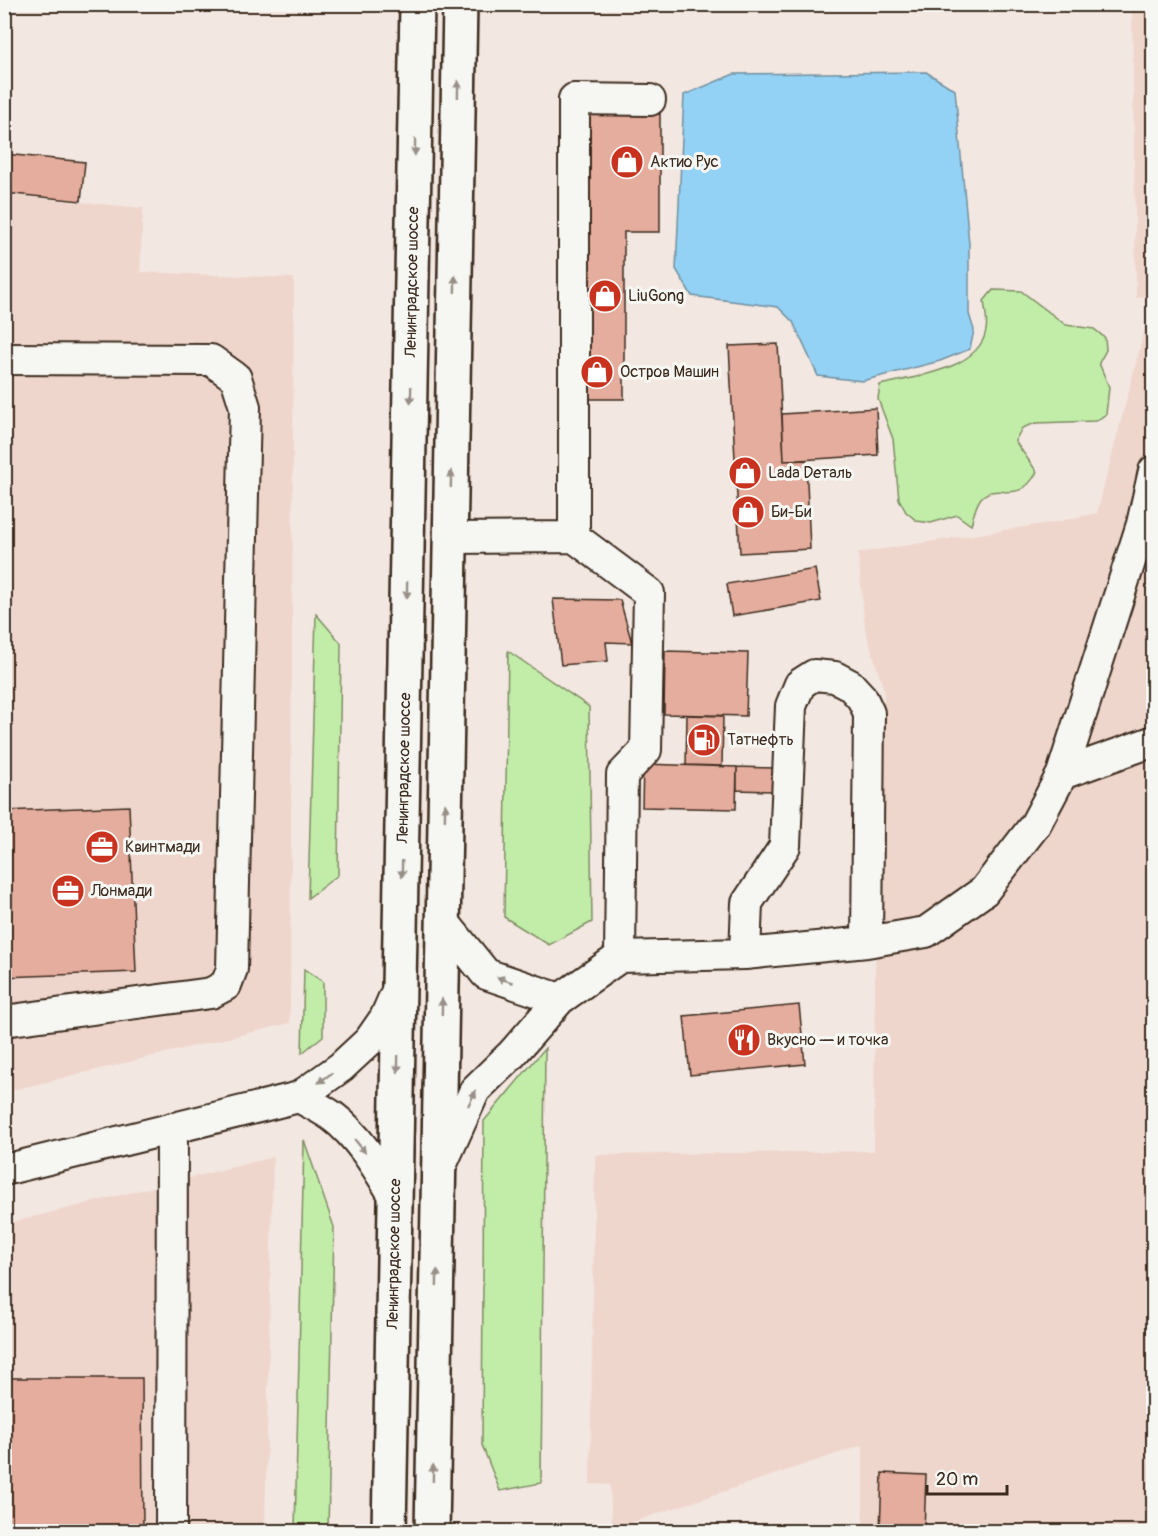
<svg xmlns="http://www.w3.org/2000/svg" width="1158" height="1536" viewBox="0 0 1158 1536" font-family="Pangolin,sans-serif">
	<rect width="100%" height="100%" fill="#f3e7e1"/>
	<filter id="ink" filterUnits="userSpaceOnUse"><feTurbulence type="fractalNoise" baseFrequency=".0167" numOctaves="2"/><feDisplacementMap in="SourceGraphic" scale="12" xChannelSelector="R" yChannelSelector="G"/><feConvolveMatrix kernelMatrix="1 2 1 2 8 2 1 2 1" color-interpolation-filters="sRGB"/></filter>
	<g filter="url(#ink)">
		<path fill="#efd6cd" d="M1132 5H1154L1153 295 1136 298Z
			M4 195 143 208 140 272 294 278 290 1023 5 1092Z
			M1153 303V1531H863V1445L612 1529 610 1485 590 1484 595 1155 874 1151 875 971 884 690 865 629 858 553 1055 522 1097 513 1145 328Z
			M273 1157 265 1531 5 1532V1224Z"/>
		<path fill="#c2eda9" stroke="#7e8c64" stroke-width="1.5" d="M993 290 1021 291 1066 325 1094 329 1105 338 1106 350 1099 363 1109 387 1106 414 1096 421 1036 423 1022 428 1015 441 1037 472C1017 508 998 480 981 498 976 504 973 517 971 525L957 515 931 523 917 521 906 512 899 499 893 439 878 399 880 385C912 377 980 370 986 330 988 321 985 310 984 301Z
			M316 614 341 643 338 875 308 898Z
			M508 651 589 707 592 922 549 945 504 917Z
			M304 969 323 982V1036L302 1053Z
			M545 1048 541 1483 500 1491 482 1445 484 1121Z
			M304 1140 334 1227 328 1531H295Z"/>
		<path fill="#94d2f5" stroke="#708f9f" stroke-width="1.5" d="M926 72 955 90 969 244V314L974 330 970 349 940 361 862 381 818 376 793 322 778 307 692 296 676 269 684 95 734 74Z"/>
		<path fill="#e5ad9d" stroke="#3b2a1e" stroke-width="1.5" d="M588 114H660V232H624V399H588Z
			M4 154 85 162 81 201 4 193Z
			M778 344 784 461 806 460 810 549 740 553 729 346Z
			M876 408 878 455 784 461 782 414Z
			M815 569 821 601 732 616 727 584Z
			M553 599 620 600 632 643 606 642 608 661 561 665Z
			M665 651 748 653 746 716 664 714Z
			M687 715 723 716 722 766 686 765Z
			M643 764 737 767 736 809 642 807Z
			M737 767 773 768 772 791 737 790Z
			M129 806 136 972 4 977V811Z
			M799 1005 805 1064 690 1075 684 1016Z
			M4 1378H142L143 1532H4Z
			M882 1473 926 1475 924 1532H880Z"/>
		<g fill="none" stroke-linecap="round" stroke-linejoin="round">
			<g stroke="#3b2a1e" stroke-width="34">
				<path id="minor" d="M4 359 211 360 236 378 245 407 232 969 226 985 211 993 4 1021
					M574 537V99L650 100
					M450 538 574 537 649 593 646 750 622 775 620 957
					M1062 774 1154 741
					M443 921 486 974 560 999
					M745 954 747 903 785 846 791 706 800 684 814 675 835 677 850 685 862 698 869 713 867 942
					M299 1097C310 1103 322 1109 332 1116 359 1136 378 1169 395 1197
					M4 1170 299 1097 341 1067 369 1041 385 1018 399 986
					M439 1170 475 1090 512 1054 560 999 620 957 745 954 867 942 926 932 984 891 1035 825 1062 774 1142 524 1154 471
					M171 1532 172 1128"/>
			</g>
			<g stroke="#3b2a1e" stroke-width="38">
				<path id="highway" d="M389 1532 417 4
					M432 1532 460 4"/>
			</g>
			<use href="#minor" stroke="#f6f6f2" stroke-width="30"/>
			<use href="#highway" stroke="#f6f6f2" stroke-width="33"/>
		</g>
		<defs><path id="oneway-solid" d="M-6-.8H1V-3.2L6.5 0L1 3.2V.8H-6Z" transform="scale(1.5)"/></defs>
		<g fill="#989088">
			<use href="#oneway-solid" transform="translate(458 89) rotate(-89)"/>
			<use href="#oneway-solid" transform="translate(415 147) rotate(91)"/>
			<use href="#oneway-solid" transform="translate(455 284) rotate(-89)"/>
			<use href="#oneway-solid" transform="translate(411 395) rotate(91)"/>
			<use href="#oneway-solid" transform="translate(451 479) rotate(-89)"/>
			<use href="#oneway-solid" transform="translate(407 590) rotate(91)"/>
			<use href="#oneway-solid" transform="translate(445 812) rotate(-89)"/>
			<use href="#oneway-solid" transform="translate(402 869) rotate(91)"/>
			<use href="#oneway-solid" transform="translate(505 980) rotate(-161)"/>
			<use href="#oneway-solid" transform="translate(442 1007) rotate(-89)"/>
			<use href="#oneway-solid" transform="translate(398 1064) rotate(91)"/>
			<use href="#oneway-solid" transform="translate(325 1078) rotate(144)"/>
			<use href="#oneway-solid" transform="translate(472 1098) rotate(-64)"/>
			<use href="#oneway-solid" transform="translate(360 1146) rotate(51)"/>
			<use href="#oneway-solid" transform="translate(437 1278) rotate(-89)"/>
			<use href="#oneway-solid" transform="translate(433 1473) rotate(-89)"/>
		</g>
	</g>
	<defs>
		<g id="shop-disc" transform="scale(1.725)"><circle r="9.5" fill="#c8321e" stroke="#f6f6f2"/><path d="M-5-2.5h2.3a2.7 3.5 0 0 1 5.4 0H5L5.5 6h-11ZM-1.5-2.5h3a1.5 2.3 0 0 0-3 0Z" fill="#fff"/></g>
		<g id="fuel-disc" transform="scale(1.725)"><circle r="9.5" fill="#c8321e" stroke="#f6f6f2"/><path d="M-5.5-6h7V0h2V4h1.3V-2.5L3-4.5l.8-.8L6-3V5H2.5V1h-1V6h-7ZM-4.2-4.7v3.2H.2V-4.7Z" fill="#fff"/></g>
		<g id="office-disc" transform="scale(1.725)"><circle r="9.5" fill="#c8321e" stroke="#f6f6f2"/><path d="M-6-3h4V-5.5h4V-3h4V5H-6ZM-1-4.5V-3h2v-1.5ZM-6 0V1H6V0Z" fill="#fff"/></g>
		<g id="restaurant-disc" transform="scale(1.725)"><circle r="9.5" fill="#c8321e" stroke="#f6f6f2"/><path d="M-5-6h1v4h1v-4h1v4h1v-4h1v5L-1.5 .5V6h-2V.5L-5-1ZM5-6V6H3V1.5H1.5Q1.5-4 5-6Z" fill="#fff"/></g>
	</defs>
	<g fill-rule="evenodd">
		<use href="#shop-disc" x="627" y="162"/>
		<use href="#shop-disc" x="605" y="296"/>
		<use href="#shop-disc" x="597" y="372"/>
		<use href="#shop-disc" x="745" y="473"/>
		<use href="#shop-disc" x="748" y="512"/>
		<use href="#fuel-disc" x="704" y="740"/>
		<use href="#office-disc" x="102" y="847"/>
		<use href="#office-disc" x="68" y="891"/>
		<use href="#restaurant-disc" x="744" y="1040"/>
	</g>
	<g text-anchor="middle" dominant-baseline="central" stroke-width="6" stroke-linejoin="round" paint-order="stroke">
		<g font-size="16" fill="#3b2a1e" stroke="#f6f6f2" text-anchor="start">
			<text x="650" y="162">Актио Рус</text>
			<text x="628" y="296">LiuGong</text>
			<text x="620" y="372">Остров Машин</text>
			<text x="768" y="473">Lada Dеталь</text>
			<text x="771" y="512">Би-Би</text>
			<text x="727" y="740">Татнефть</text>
			<text x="125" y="847">Квинтмади</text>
			<text x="91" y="891">Лонмади</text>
			<text x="767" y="1040">Вкусно — и точка</text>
		</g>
		<g font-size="16" fill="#3b2a1e" stroke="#f6f6f2">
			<text transform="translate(412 282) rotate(-89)">Ленинградское шоссе</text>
			<text transform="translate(404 768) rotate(-89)">Ленинградское шоссе</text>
			<text transform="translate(394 1254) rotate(-89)">Ленинградское шоссе</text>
		</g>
	</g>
	<rect width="1158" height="1536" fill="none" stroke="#f6f6f2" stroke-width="24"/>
	<rect x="12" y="12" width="1134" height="1512" fill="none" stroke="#3b2a1e" stroke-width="2" filter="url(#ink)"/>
	<path d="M927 1485v9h80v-9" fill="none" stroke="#3b2a1e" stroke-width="3"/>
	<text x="936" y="1485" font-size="18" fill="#3b2a1e" stroke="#f6f6f2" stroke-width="4.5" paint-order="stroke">20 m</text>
</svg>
